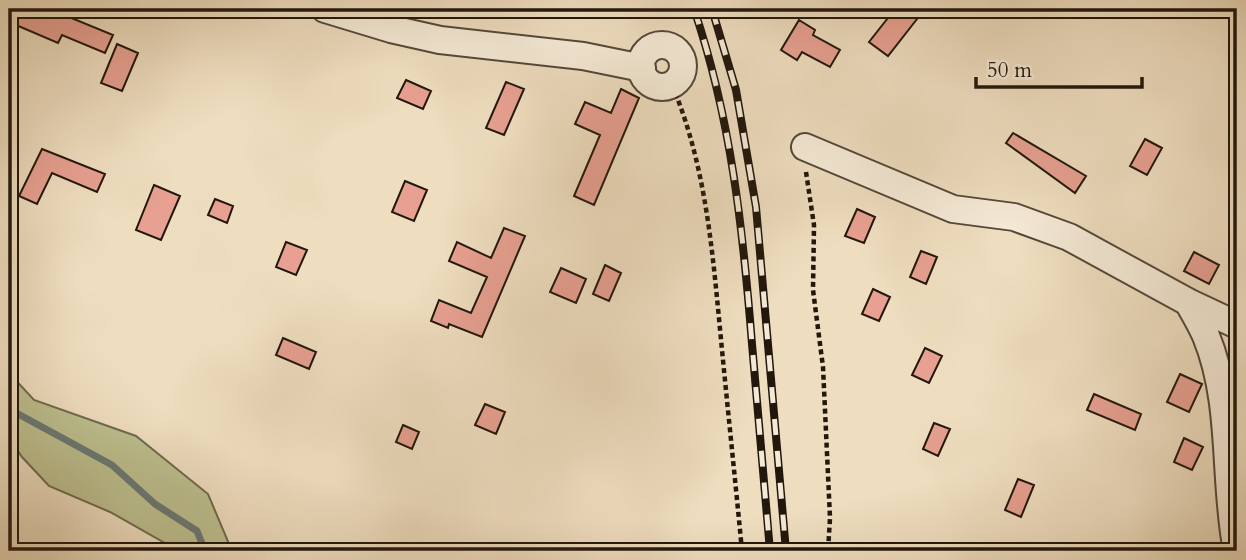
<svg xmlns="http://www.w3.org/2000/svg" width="1246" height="560" viewBox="0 0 1246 560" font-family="Cardo,serif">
	<rect width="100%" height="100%" fill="#eeddbf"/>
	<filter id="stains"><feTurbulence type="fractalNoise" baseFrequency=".00286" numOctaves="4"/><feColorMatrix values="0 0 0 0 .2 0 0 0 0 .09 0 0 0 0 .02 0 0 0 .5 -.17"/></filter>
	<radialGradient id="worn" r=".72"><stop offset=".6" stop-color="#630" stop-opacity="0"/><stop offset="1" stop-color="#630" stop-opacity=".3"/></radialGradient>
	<path fill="#bdbf8f" stroke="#6f6b4e" stroke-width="2" d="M9 373 34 400 136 436 208 494 232 551H179L110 512 49 486 22 457 9 438Z"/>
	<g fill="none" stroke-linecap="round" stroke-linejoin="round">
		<path stroke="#6b7974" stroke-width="7" d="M9 409 112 465 155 504 197 531 205 551"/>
	</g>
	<path fill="#e7a091" stroke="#21170c" stroke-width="2" d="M9 9H59L71 14 69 17 113 35 105 53 62 35 58 43 9 22Z
		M895 9H903L917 19 888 56 869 42Z
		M799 20 815 30 813 35 840 50 830 67 802 52 797 60 781 50Z
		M117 44 138 53 122 91 101 83Z
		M406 80 431 91 423 109 397 98Z
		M506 82 524 89 504 135 486 128Z
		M621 89 639 98 594 205 574 196 600 135 575 124 585 102 611 113Z
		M1013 133 1086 176 1075 193 1006 143Z
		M1145 139 1162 148 1147 175 1130 166Z
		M42 149 105 174 97 192 52 173 37 204 19 196Z
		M405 181 427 190 414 221 392 212Z
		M154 185 180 196 161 240 136 230Z
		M215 199 233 206 227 223 208 215Z
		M857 209 875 217 864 243 845 236Z
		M504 228 525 236 482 337 449 324 448 328 431 321 439 300 471 313 487 277 449 261 457 242 491 258Z
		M286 242 307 250 296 275 276 267Z
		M921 251 937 257 926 284 910 277Z
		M1194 252 1219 265 1209 284 1184 271Z
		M605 265 621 273 609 301 593 294Z
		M561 268 586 279 576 303 550 292Z
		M873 289 890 297 879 321 862 314Z
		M283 338 316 352 309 369 276 355Z
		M925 348 942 356 929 383 912 375Z
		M1180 374 1202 384 1189 412 1167 402Z
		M1094 394 1141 414 1135 430 1087 410Z
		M485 404 505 412 496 434 475 425Z
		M934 423 950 429 938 456 923 449Z
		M403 425 419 432 412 449 396 442Z
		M1184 438 1203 447 1192 470 1174 462Z
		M1018 479 1034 485 1021 517 1005 510Z"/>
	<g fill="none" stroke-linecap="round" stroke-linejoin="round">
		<g stroke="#544839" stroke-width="30">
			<path id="minor" d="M325 9 391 29 440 40 583 56 642 68
				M641 66a21 21 0 1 1 42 0a21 21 0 1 1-42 0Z
				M805 147 953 209 1014 217 1069 237 1188 302 1237 325
				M1188 302C1194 313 1201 324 1206 336 1234 404 1223 480 1237 551"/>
		</g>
		<path stroke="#21170c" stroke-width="4.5" stroke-dasharray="5 3.5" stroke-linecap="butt" d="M672 85C705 163 712 246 720 329 727 403 735 477 742 551
			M806 172 814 225 813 290 823 367 830 518 828 551"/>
		<use href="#minor" stroke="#f4e9d5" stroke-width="26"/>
		<g stroke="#21170c" stroke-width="8">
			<path id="rail" d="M694 9C731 118 743 230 752 344 758 413 764 482 770 551
				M712 9 736 90 756 207 786 551"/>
		</g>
		<use href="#rail" stroke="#f4e9d5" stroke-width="5" stroke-dasharray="16" stroke-linecap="butt"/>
	</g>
	<rect width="1246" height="560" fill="none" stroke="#eeddbf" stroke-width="35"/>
	<rect x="10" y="10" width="1225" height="539" fill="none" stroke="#21170c" stroke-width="3.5"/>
	<rect x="18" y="18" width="1211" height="525" fill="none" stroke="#21170c" stroke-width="2"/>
	<path d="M976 77v10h166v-10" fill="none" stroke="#21170c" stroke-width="3.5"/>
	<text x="987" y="77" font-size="21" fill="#21170c" stroke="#f4e9d5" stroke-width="5" paint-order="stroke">50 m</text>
	<rect width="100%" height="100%" filter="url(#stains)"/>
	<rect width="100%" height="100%" fill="url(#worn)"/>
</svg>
